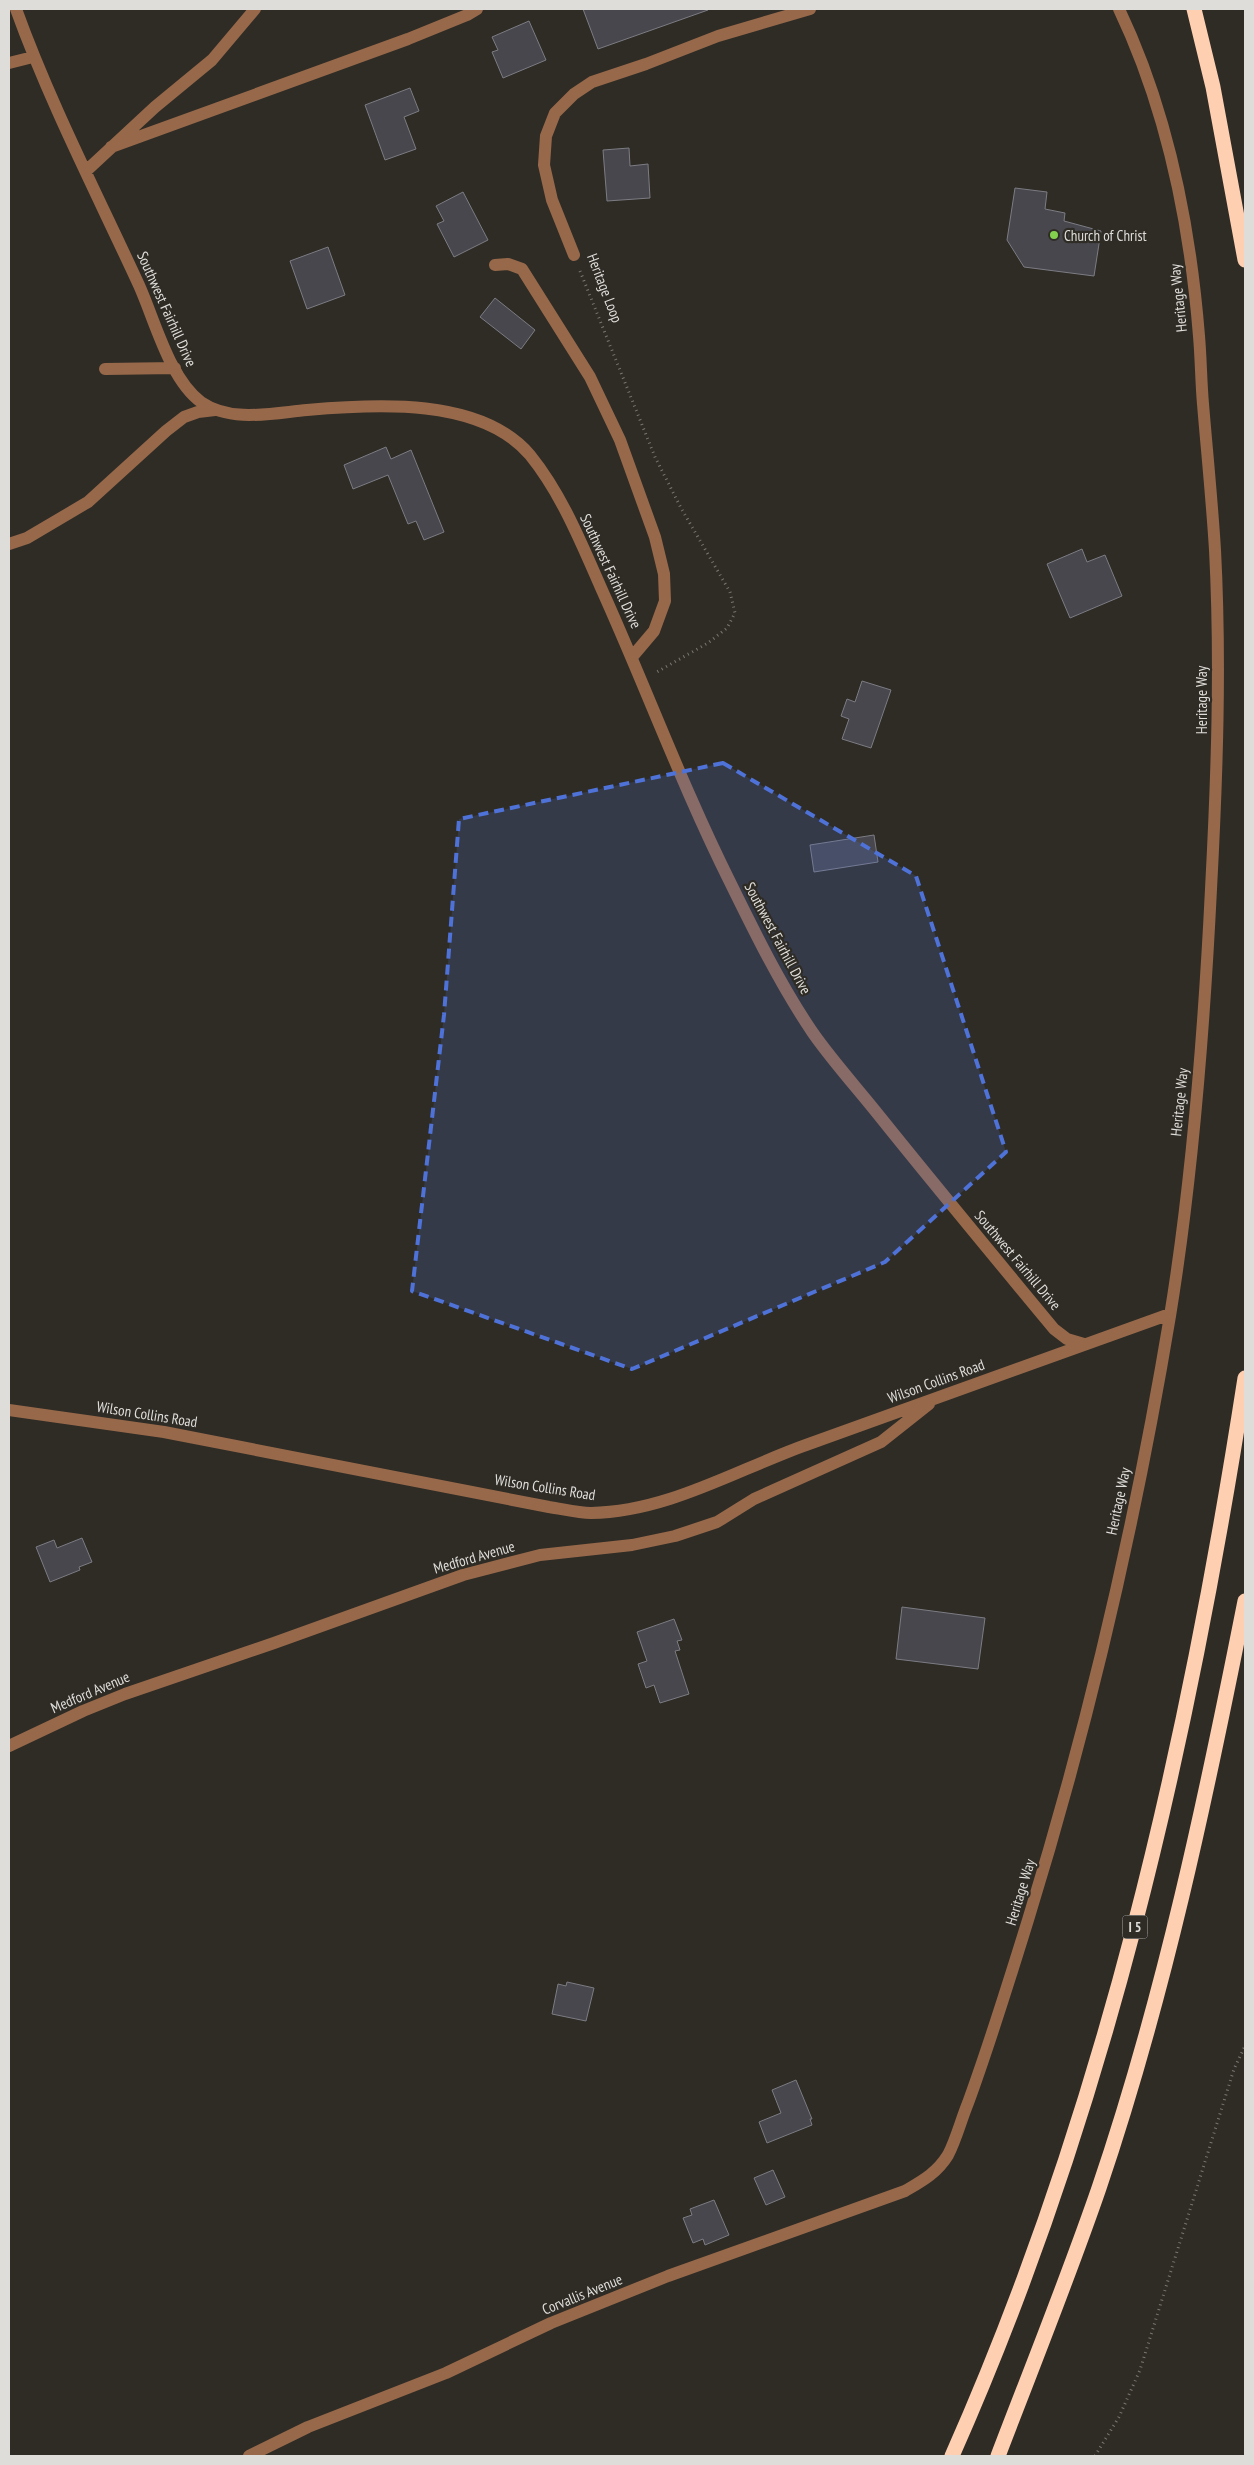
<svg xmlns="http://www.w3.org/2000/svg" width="1254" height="2465" viewBox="0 0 1254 2465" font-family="'PT Sans Narrow',sans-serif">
	<rect width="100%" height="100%" fill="#2f2c26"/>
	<path fill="#47474d" stroke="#7c7c83" d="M583 9H708V10L598 49Z
		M529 21 546 60 503 78 492 52 498 50 492 37Z
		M410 88 419 111 404 117 416 149 385 160 365 105Z
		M629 148 630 166 648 164 650 198 607 201 603 150Z
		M1015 188 1047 192 1045 209 1065 213 1064 221 1101 231 1094 276 1024 267 1007 240Z
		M463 192 488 240 454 257 437 224 444 221 436 206Z
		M328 247 345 295 307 309 290 261Z
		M495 298 535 330 521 349 480 317Z
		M386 447 391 459 411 450 444 532 424 540 416 521 408 524 388 475 353 489 344 465Z
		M1082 549 1087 562 1105 555 1122 596 1070 618 1047 564Z
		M862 681 891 690 871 748 842 739 849 719 841 716 847 699 855 702Z
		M874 835 878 862 814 872 810 845Z
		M82 1538 92 1562 79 1567 80 1570 50 1582 36 1547 54 1540 57 1548Z
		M902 1607 985 1618 978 1669 896 1659Z
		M674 1619 682 1640 677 1641 680 1650 675 1651 689 1694 660 1703 654 1685 646 1688 638 1664 647 1661 637 1632Z
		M567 1982 594 1988 586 2021 552 2014 558 1984 566 1986Z
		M796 2080 812 2119H810L812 2125 767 2143 759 2122 781 2113 772 2090Z
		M773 2170 785 2197 766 2205 754 2178Z
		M714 2200 729 2235 705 2245 703 2239 693 2243 683 2218 692 2215 690 2209Z"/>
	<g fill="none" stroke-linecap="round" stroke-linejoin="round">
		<path stroke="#797771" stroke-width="3" stroke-dasharray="1 4" stroke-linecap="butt" d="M580 271 655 457 681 508 730 592 735 613 727 628 708 643 655 673
			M1095 2456 1119 2417 1140 2370 1234 2069 1245 2046"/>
		<path stroke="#97694a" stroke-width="12" d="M16 9C50 103 96 192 138 283 154 317 169 379 201 402 231 423 273 413 307 410 375 404 481 397 530 455 564 497 584 550 606 599 648 693 684 790 730 882 755 933 781 986 813 1033 834 1063 859 1090 881 1118 938 1189 996 1259 1054 1329L1067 1339 1084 1344
			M9 63 33 57
			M111 147 408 39 467 15 477 9
			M86 171 155 107 212 60 255 9
			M574 255 552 200 544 165 546 136 555 113 574 94 592 82 646 64 718 36 810 9
			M495 265 508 264 522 269 590 377 620 440 655 537 664 574 665 601 654 631 632 657
			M105 369 175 368
			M9 544 27 538 88 502 166 431 184 417 198 412 215 410
			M9 1410 164 1432 549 1507C563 1509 577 1513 591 1513 667 1512 736 1470 806 1445 928 1402 1049 1357 1170 1314
			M9 1746 83 1711 125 1694 274 1643 463 1575 540 1555 632 1545 675 1536 717 1522 754 1499 881 1442 929 1404
			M249 2456 308 2427 446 2373 551 2323 668 2276 905 2191C922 2181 937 2173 948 2155 956 2140 961 2120 968 2103 990 2043 1009 1981 1028 1920 1089 1723 1136 1520 1170 1316 1193 1175 1204 1031 1211 889 1217 776 1221 663 1215 550 1212 501 1207 452 1203 404 1201 381 1201 359 1199 336 1190 223 1168 112 1119 9"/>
		<path stroke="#fecfb1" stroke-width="15" d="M1194 9 1213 87 1245 260
			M952 2456C1104 2114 1188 1747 1245 1378
			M998 2456C1032 2367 1068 2278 1099 2188 1164 1997 1206 1798 1245 1601"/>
	</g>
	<path fill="#4e72d8" fill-opacity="0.2" stroke="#4e72d8" stroke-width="4" stroke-dasharray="10 6" stroke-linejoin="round" d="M723 763 916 876 1006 1152 885 1262 632 1369 412 1291 444 1015 459 819Z"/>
	<circle fill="#83d04f" stroke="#2f2c26" stroke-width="2" cx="1054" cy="235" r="5"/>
	<g text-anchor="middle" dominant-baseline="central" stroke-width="4.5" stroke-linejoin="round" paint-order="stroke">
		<rect fill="#2f2c26" stroke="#aaa8a3" stroke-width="1" x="1122.5" y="1915.5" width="25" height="23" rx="4"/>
		<g font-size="14" font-weight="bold" fill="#dfddd9">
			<text x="1135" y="1927">I 5</text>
		</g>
		<g font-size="15" fill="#dfddd9" stroke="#2f2c26" text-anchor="start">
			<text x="1064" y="235">Church of Christ</text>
		</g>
		<g font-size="15" fill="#dfddd9" stroke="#2f2c26">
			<text transform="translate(605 288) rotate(69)">Heritage Loop</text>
			<text transform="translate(1178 298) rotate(-96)">Heritage Way</text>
			<text transform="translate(167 309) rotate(66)">Southwest Fairhill Drive</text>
			<text transform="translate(611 571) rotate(65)">Southwest Fairhill Drive</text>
			<text transform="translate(1201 700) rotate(-90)">Heritage Way</text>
			<text transform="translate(778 938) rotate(62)">Southwest Fairhill Drive</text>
			<text transform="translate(1179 1102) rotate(-84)">Heritage Way</text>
			<text transform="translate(1018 1260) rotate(50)">Southwest Fairhill Drive</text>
			<text transform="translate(936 1381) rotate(-20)">Wilson Collins Road</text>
			<text transform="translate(147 1414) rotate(9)">Wilson Collins Road</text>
			<text transform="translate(545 1487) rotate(9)">Wilson Collins Road</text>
			<text transform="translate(1118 1501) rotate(-78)">Heritage Way</text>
			<text transform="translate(474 1557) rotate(-16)">Medford Avenue</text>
			<text transform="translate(90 1692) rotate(-23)">Medford Avenue</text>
			<text transform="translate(1020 1892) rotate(-73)">Heritage Way</text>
			<text transform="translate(582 2294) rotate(-22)">Corvallis Avenue</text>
		</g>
	</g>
	<rect width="1254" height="2465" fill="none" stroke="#dfddd9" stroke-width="20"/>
</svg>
